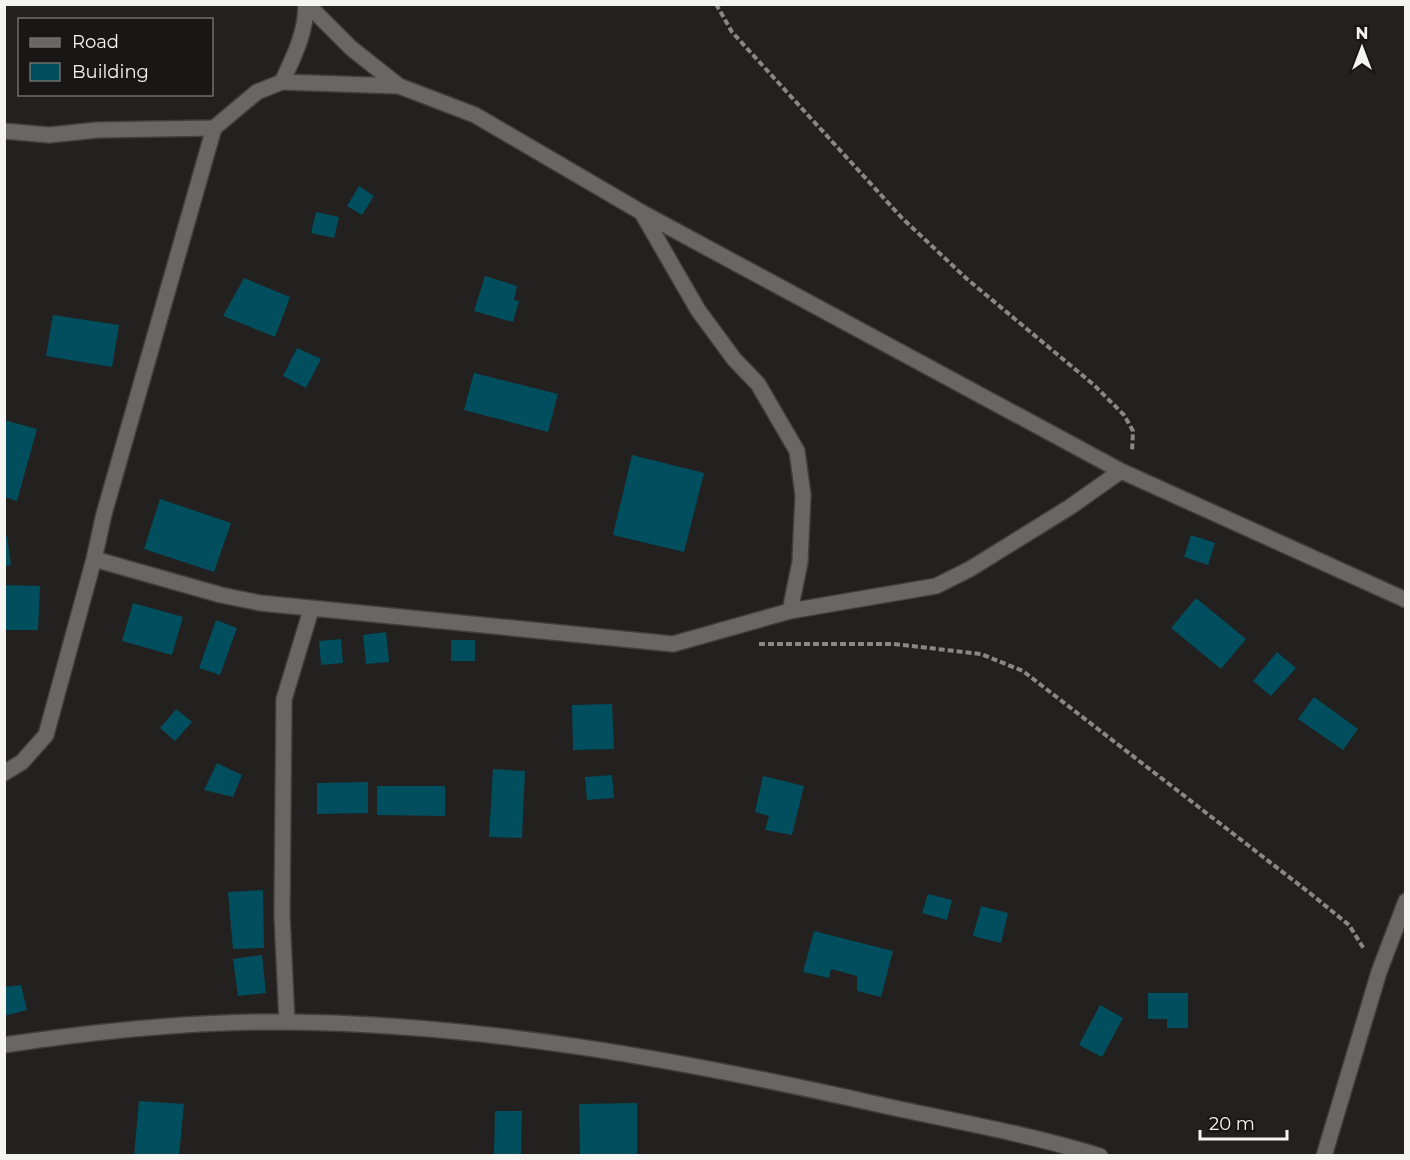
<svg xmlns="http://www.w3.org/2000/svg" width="1410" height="1160" viewBox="0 0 1410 1160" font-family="Montserrat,sans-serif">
	<rect width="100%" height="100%" fill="#22211f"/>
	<path fill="#004e5e" d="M359 186 374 196 362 215 347 206Z
		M316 212 339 217 334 238 311 233Z
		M485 276 517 286 514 300 519 301 513 322 474 311Z
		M244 278 290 297 275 337 223 316Z
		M53 315 119 325 112 367 46 356Z
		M297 348 321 359 306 388 283 376Z
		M474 373 558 394 548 432 464 410Z
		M4 420 37 429 17 501 4 497Z
		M632 455 704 473 684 552 613 535Z
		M160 499 231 523 214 572 144 549Z
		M1191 535 1215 543 1208 565 1184 557Z
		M7 537 11 565 4 566V538Z
		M4 585 40 586 38 630H4Z
		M1196 598 1246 639 1221 669 1171 628Z
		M133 603 183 617 172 655 122 641Z
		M216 620 237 628 220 675 199 668Z
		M386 632 389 662 366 664 363 635Z
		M341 639 343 663 321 665 319 641Z
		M451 640H475V661H451Z
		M1277 652 1296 668 1271 696 1253 681Z
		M1314 697 1358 729 1343 750 1298 719Z
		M612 704 614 749 573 750 572 705Z
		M176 709 192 722 175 741 160 728Z
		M217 763 242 775 233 797 204 790Z
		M493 769 525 771 522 838 489 837Z
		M612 775 614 798 587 800 585 777Z
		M763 776 804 786 792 835 765 830 769 816 755 812Z
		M368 782V813L317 814V783Z
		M377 786H445V816L377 815Z
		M263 890 264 948 233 949 228 892Z
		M928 894 952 900 947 920 922 913Z
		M981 906 1008 913 1001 943 973 936Z
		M814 931 893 951 881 997 857 991V976L831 969 829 978 803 972Z
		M262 955 266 993 238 996 233 959Z
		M21 985 27 1010 4 1016V987Z
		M1148 993H1188V1028H1167V1019H1148Z
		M1100 1005 1123 1018 1102 1057 1079 1045Z
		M139 1101 184 1104 179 1156H134Z
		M637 1103V1154L580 1155 579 1104Z
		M495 1111H522L521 1156H494Z"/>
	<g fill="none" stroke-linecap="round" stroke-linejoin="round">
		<g stroke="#3f3f3d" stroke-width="18">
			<path id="street" d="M307 4 351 48 399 86
				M282 82C294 56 306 33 306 4
				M4 131 49 135 98 130 214 128 257 92 282 82 399 86 475 115 641 212 1121 471 1406 600
				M642 213 698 310 734 359 758 384 797 451 803 495 800 562 790 611
				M94 559 221 595 260 603 673 644 790 611 936 586 970 569 1070 507 1121 471
				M4 773 22 762 46 735 94 559 104 514 214 128
				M287 1022 282 915 284 699 311 610
				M4 1045C98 1031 193 1021 287 1022 484 1024 680 1060 872 1103 948 1120 1025 1133 1100 1156
				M1324 1156 1379 972 1406 901"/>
		</g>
		<path stroke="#898886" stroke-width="4" stroke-dasharray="6 3" stroke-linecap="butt" d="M716 4 732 32 902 218 967 279 1094 385 1124 415 1133 431 1132 452
			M759 644H894L981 654 1023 671 1311 894 1349 925 1364 949"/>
		<use href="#street" stroke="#686766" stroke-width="15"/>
	</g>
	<rect width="1410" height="1160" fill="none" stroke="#f4f4f2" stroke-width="12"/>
	<rect x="18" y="18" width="195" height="78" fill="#191715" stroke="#716f6d" stroke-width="1.5"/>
	<rect x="30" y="38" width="30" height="9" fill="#686766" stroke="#716f6d" stroke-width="1.5"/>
	<text x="72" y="48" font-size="18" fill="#f4f4f2">Road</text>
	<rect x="30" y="63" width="30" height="18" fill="#004e5e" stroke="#716f6d" stroke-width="1.5"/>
	<text x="72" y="78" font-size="18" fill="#f4f4f2">Building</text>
	<g transform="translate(1362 48)" stroke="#191715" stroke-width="4.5" paint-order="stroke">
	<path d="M0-4.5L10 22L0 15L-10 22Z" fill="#f4f4f2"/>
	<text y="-9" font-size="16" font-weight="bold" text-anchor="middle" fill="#f4f4f2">N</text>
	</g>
	<path d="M1200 1130v9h87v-9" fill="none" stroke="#f4f4f2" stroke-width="3"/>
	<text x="1209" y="1130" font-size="18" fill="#f4f4f2" stroke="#191715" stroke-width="4.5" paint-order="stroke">20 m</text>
</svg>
